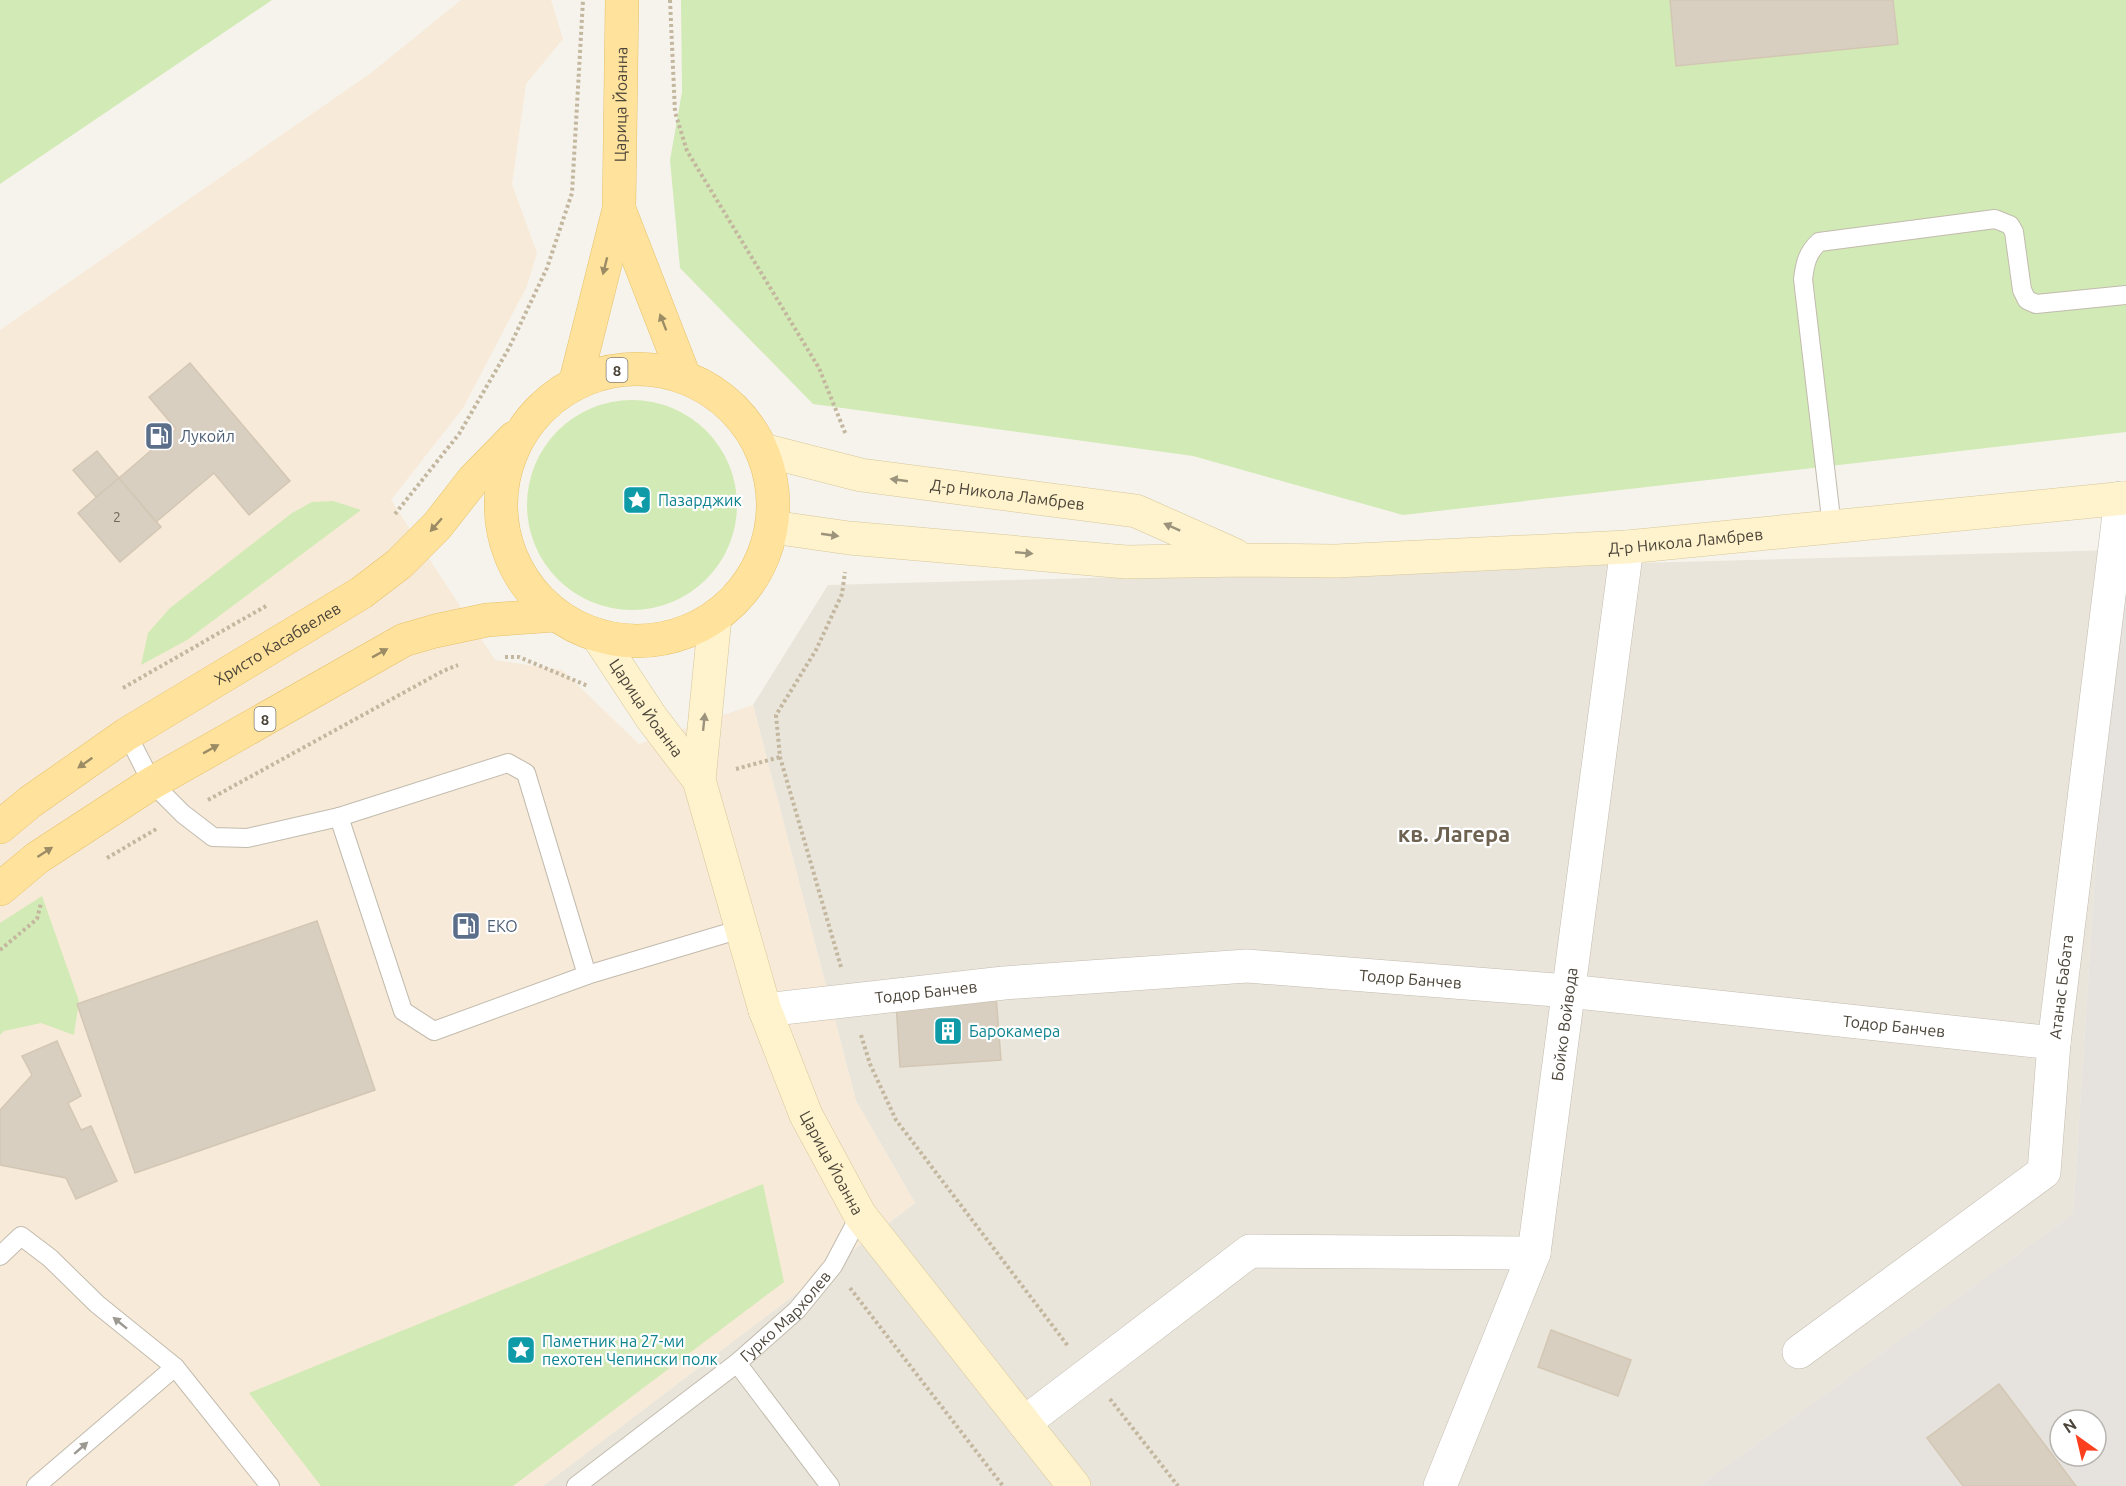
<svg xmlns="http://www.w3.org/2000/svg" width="2126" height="1486" viewBox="0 0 2126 1486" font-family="Ubuntu,sans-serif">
	<rect width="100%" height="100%" fill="#f6f3ec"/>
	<path fill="#eae5da" d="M2116 550 2073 1214 1699 1486H543L915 1203 856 1101 753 705 828 585Z"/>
	<path fill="#f7ead8" d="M461 0H551L563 39 526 84 512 184 537 253 527 286 463 408 391 500 495 660 562 670 639 744 753 705 856 1101 915 1203 543 1486H0V330L371 73Z"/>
	<path fill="#e6e2dd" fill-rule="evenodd" d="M2126 548V1486H1699L2073 1214 2116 550ZM2060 1420H2096V1456H2060Z"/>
	<path fill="#d2eab5" d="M0 0H272L0 184Z
		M681 0H2126V432L1403 515 1193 456 813 404 680 268 670 160 682 92Z
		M527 505a105 105 0 1 1 210 0a105 105 0 1 1-210 0Z
		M333 501 361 510 187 640 141 665 148 633 170 608 292 513 312 502Z
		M42 896 79 1001 74 1035 41 1023 4 1031 0 1035V923Z
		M763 1184 784 1282 513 1486H321L249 1393Z"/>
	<path fill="#d8cfc1" stroke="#d3c7b4" stroke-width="1.5" d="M1670 0H1893L1898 44 1676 66Z
		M190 363 290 481 249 515 214 473 156 522 119 478 176 429 149 397Z
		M97 451 119 478 96 497 73 470Z
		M119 478 161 527 120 562 78 513Z
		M317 921 375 1090 135 1173 77 1004Z
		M996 995 1001 1060 900 1067 896 1003Z
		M57 1041 81 1096 68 1103 81 1130 91 1126 117 1181 76 1199 66 1178 0 1165V1110L32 1075 22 1056Z
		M1551 1330 1631 1360 1618 1396 1538 1367Z
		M1999 1384 2076 1486H1963L1927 1438Z"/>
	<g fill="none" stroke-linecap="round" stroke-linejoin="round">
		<g stroke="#c2bbae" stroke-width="20">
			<g id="lane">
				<path d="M1832 527 1803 279C1805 264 1807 253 1819 242L1995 219 2010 225 2014 232 2022 290 2027 300 2036 304 2126 295"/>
				<path d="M127 734 152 783 183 814 213 837 247 838 339 817 508 763 526 773 587 975 741 929"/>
				<path d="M339 817 403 1011 434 1031 587 975"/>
				<path d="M0 1256 21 1236 50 1258 97 1304 175 1367 36 1486"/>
				<path d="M737 1363 830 1486"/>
				<path d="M175 1367 270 1486"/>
				<path id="s1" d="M576 1486 737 1363 797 1310 833 1266 860 1215"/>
			</g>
		</g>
		<g stroke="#c2bbae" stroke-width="34">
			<g id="street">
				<path id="s2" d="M765 1010 1004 983 1247 966 1568 991 2054 1043"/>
				<path id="s3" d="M1799 1352 2044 1172 2054 1043 2121 498"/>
				<path d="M1024 1423 1250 1251 1534 1253"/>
				<path id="s4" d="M1440 1486 1534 1253 1627 547"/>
			</g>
		</g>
		<g stroke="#d6c79b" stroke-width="34">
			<g id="secondary">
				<path id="s5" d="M763 450 861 475 1136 511 1235 555"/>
				<path id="s6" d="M772 527 849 538 1126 562 1245 560 1336 561 1627 547 2126 498"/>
				<path id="s7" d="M715 617 699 780 765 1010 806 1115 860 1215 1074 1486"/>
				<path id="s8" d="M597 635 651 717 699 780"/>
			</g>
		</g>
		<g stroke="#e6c16a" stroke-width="34">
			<g id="primary">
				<path d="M619 209 684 376"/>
				<circle cx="637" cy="505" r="136"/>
				<path id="s9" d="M575 384 619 209 622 0"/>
				<path id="s10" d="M0 827 30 802 127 734 361 593 399 564 437 526 473 480 514 438"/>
				<path d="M0 889 37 858 152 783 404 640 435 631 487 620 556 615"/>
			</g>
		</g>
		<path stroke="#c4b79f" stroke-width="4" stroke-dasharray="3 3" stroke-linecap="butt" d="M670 0 675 112 687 151 819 368 846 435
			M395 514 459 434 509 348 547 268 572 193 583 0
			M505 657H519L588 686
			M123 688 266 606
			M736 769 780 757
			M208 800 443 671 458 665
			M107 858 158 828
			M0 950 37 919 41 903
			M841 967 780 757 776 715 816 650 842 594 845 572
			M861 1035 870 1064 896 1120 1068 1346
			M850 1288 1003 1486
			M1110 1399 1178 1486"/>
		<use href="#lane" stroke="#fff" stroke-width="18"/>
		<use href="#street" stroke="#fff" stroke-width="33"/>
		<use href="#secondary" stroke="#fff3cd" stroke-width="33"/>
		<use href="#primary" stroke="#ffe39c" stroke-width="33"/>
	</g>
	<defs><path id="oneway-solid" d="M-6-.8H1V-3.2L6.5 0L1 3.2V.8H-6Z" transform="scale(1.5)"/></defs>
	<g fill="#9c8c66">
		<use href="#oneway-solid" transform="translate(605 266) rotate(104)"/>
		<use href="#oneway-solid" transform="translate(663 322) rotate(-111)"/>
		<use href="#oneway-solid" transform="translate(436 525) rotate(131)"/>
		<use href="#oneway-solid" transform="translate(380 653) rotate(-29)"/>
		<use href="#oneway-solid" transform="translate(211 749) rotate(-29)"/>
		<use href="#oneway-solid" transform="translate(85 763) rotate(145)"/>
		<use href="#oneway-solid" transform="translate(45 852) rotate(-33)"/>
	</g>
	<g fill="#9c937c">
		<use href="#oneway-solid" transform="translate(899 480) rotate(-172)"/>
		<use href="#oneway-solid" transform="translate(1172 527) rotate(-156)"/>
		<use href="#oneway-solid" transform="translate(830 535) rotate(8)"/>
		<use href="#oneway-solid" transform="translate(1024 553) rotate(5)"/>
		<use href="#oneway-solid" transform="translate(704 722) rotate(-84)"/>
	</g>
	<g fill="#9c9892">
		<use href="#oneway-solid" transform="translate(120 1323) rotate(-141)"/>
		<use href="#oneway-solid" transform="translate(81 1448) rotate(-41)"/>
	</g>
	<defs>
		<g id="fuel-square" transform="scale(1.5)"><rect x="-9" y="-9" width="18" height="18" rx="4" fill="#5c6f8a" stroke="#fff"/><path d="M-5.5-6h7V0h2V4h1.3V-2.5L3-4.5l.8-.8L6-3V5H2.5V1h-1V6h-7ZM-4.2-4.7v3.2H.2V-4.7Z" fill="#fff"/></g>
		<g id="sight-square" transform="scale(1.5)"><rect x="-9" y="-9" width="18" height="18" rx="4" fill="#0f9aa8" stroke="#fff"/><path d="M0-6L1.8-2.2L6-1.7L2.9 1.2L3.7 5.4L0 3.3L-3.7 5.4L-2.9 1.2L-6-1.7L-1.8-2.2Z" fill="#fff"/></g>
		<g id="building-square" transform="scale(1.5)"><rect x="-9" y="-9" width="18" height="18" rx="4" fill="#0f9aa8" stroke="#fff"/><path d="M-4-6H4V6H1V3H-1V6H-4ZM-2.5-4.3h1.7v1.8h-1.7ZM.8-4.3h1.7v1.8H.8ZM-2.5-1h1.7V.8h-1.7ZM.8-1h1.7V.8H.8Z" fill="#fff"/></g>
	</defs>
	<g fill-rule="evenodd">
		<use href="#fuel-square" x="159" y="436"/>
		<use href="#sight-square" x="637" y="500"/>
		<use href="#fuel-square" x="466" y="926"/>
		<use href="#building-square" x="948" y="1031"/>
		<use href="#sight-square" x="521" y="1350"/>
	</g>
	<g text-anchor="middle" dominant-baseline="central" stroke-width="4.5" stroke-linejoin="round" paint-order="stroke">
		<g font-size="14" fill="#6e675b">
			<text x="117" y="517">2</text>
		</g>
		<g fill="#fff" stroke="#817c74" stroke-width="1.5">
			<rect x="606.5" y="358" width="21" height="24" rx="4.5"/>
			<rect x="254.5" y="707" width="21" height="24" rx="4.5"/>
		</g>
		<g font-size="15" font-weight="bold" fill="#4b4439">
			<text x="617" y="370">8</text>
			<text x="265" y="719">8</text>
		</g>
		<g font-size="16" fill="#4b4439" stroke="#fff">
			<text stroke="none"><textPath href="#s9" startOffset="285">Царица Йоанна</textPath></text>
			<text stroke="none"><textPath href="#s5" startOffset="249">Д-р Никола Ламбрев</textPath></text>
			<text stroke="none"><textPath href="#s6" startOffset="916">Д-р Никола Ламбрев</textPath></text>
			<text stroke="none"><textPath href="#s10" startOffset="333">Христо Касабвелев</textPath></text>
			<text stroke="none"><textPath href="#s8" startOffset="88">Царица Йоанна</textPath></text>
			<text stroke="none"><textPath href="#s2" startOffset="648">Тодор Банчев</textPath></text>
			<text stroke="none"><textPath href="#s3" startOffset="490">Атанас Бабата</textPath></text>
			<text stroke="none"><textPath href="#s2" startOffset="162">Тодор Банчев</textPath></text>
			<text stroke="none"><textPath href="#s4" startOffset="482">Бойко Войвода</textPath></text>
			<text stroke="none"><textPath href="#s2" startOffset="1134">Тодор Банчев</textPath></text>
			<text stroke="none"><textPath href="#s7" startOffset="570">Царица Йоанна</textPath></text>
			<text stroke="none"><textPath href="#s1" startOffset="270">Гурко Мархолев</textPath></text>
		</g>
		<g font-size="16" fill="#4e5e75" stroke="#fff" text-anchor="start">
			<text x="180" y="436">Лукойл</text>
			<text x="487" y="926">EKO</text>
		</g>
		<g font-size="16" fill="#0d838f" stroke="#fff" text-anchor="start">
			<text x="658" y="500">Пазарджик</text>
			<text x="969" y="1031">Барокамера</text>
			<text x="542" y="1341">Паметник на 27-ми<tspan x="542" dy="18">пехотен Чепински полк</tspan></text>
		</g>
		<g font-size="22" font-weight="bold" fill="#6e6250" stroke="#fff">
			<text x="1454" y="833">кв. Лагера</text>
		</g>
	</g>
	<g transform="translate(2078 1438) rotate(326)"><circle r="28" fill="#ffffff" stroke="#b7b4b0" stroke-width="1.5"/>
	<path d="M0-4.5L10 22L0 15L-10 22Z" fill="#fc3f1d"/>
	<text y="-9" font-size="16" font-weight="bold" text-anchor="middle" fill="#4b4439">N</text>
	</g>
</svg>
